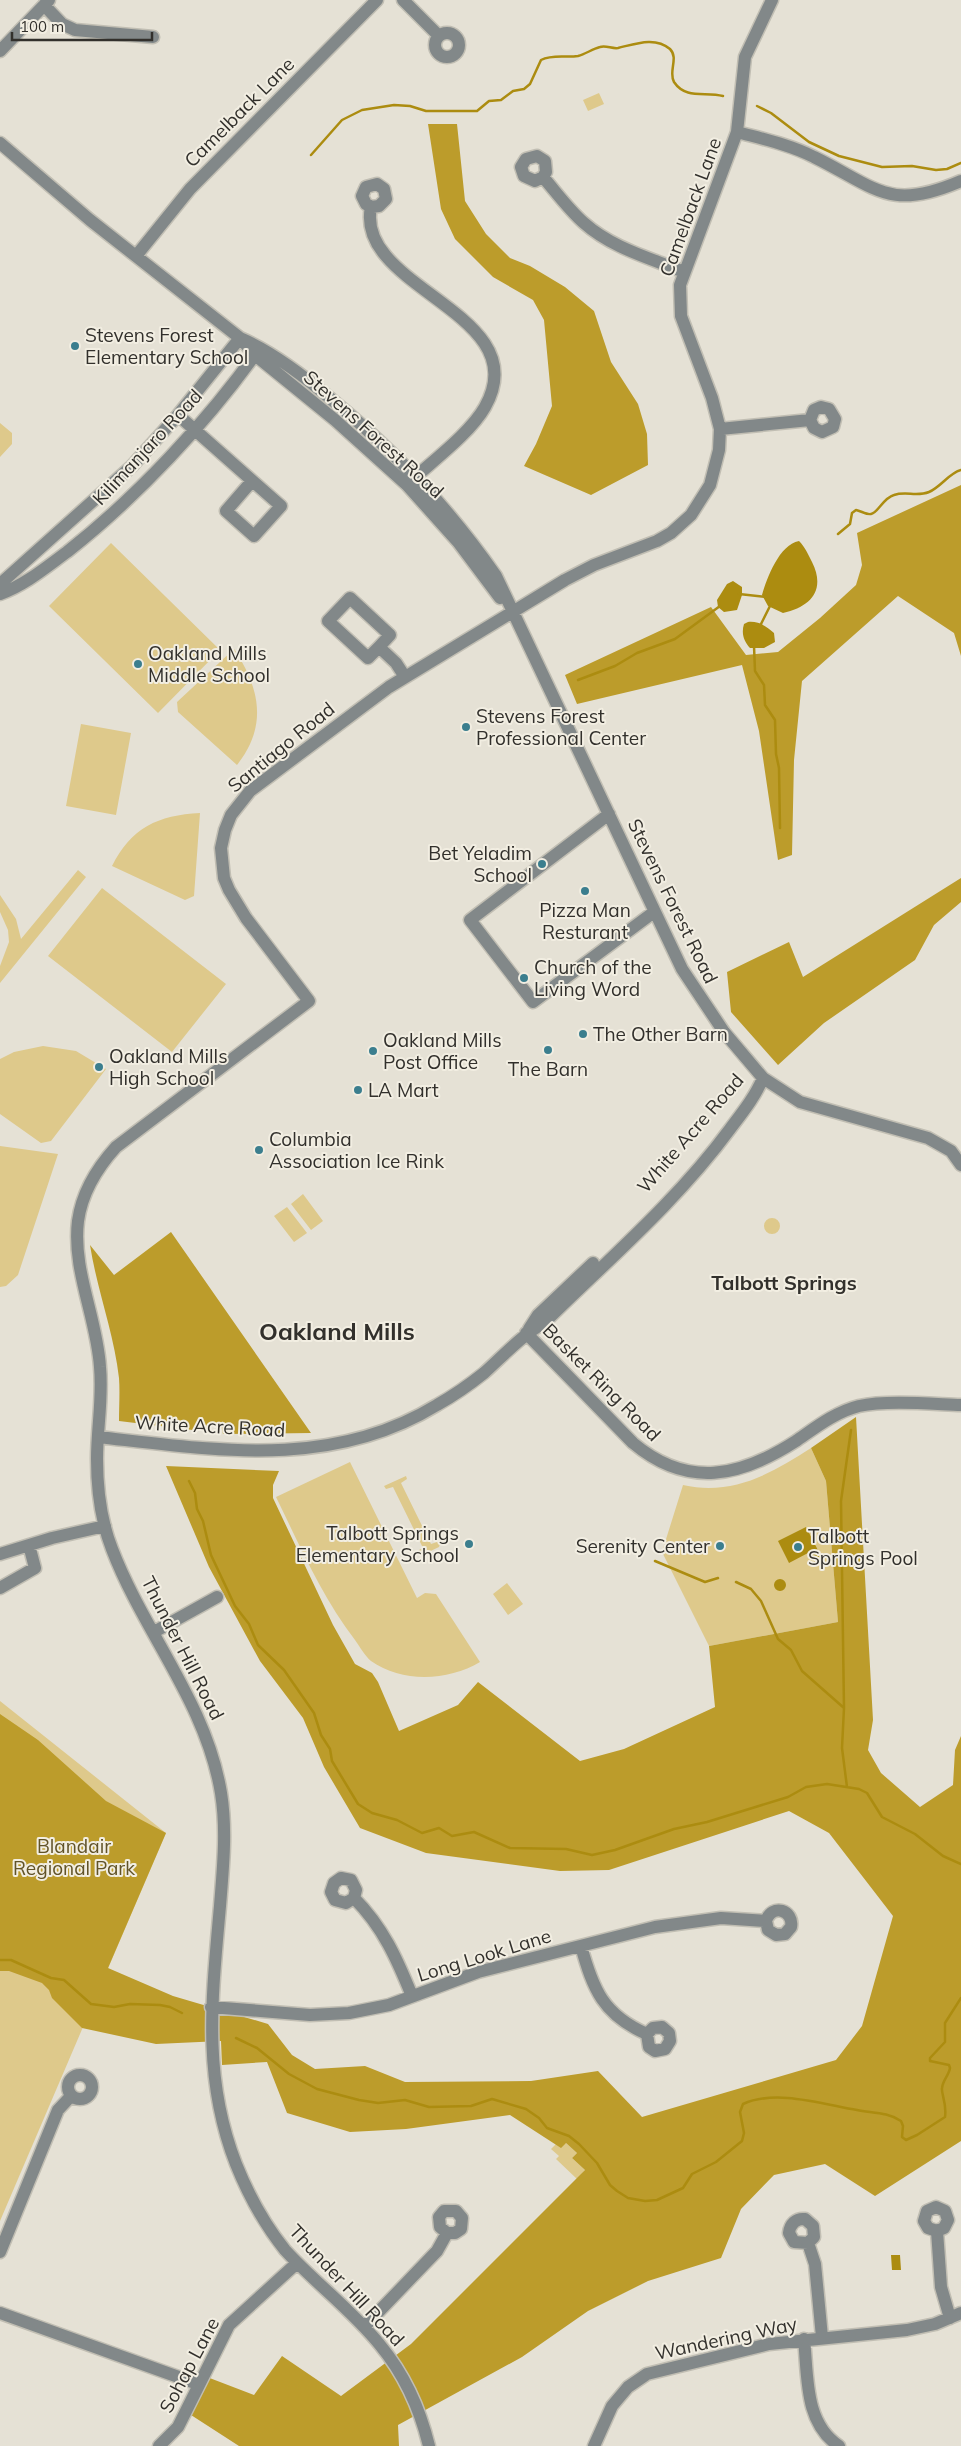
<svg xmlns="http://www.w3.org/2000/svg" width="961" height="2446" viewBox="0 0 961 2446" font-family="Mulish,sans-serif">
	<rect width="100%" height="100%" fill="#e5e1d5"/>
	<path fill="#dec98b" d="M599 93 604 104 588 111 583 100Z
		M0 423 12 433V444L0 457Z
		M111 543 220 650 158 713 49 606Z
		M234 649C260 688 268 726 237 765L178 712 177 702Z
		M81 724 131 733 116 815 66 806Z
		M200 813 194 896 185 900 112 866C131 828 158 815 200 813Z
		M78 870 86 877 0 983V966L9 942 8 930 0 912V895L16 919 21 939Z
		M102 888 226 984 172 1052 48 956Z
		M43 1046 76 1051 106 1069 51 1141 41 1143 0 1114V1059L14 1052Z
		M0 1146 58 1154 18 1275 6 1286 0 1287Z
		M303 1194 323 1221 311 1230 291 1204Z
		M287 1207 307 1233 294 1242 274 1216Z
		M764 1226a8 8 0 1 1 16 0a8 8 0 1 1-16 0Z
		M811 1448 826 1481 838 1622 709 1646 662 1552 683 1485C732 1496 771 1474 811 1448Z
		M350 1462 417 1598 425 1593 436 1594 480 1662C448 1681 402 1683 371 1661 365 1656 360 1647 355 1640 322 1597 300 1546 276 1497Z
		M406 1476 407 1479 401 1483 431 1544 437 1542 440 1544 439 1547 420 1556 417 1551 423 1548 393 1487 386 1489 384 1486Z
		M507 1583 523 1604 508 1615 493 1594Z
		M0 1701 166 1833 0 2221Z
		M566 2143 577 2153 572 2158 585 2170 577 2179 556 2159 559 2156 551 2149 556 2144Z"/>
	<path fill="#bc9c2b" d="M428 124H457L465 201 486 234 510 258 530 266 565 287 594 311 611 362 638 404 647 434 648 465 591 495 524 466 536 444 552 406 544 320 533 300 493 277 455 239 441 209Z
		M961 485V656L954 633 898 596 802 681 794 760 792 855 778 860 759 731 742 665 577 704 565 675 711 607 746 655 778 652 820 618 856 585 862 565 857 533Z
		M961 878V902L934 925 915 960 824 1023 778 1065 731 1012 727 972 789 942 803 977Z
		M171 1232 311 1433 223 1434 221 1425 211 1424 201 1431 119 1421C119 1407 120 1392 119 1378 114 1333 97 1290 90 1245L114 1275Z
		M856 1417 873 1720 868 1750 881 1773 920 1807 953 1785 955 1750 961 1736V2141L875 2196 825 2164 774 2175 741 2209 721 2258 648 2281 588 2311 522 2357 398 2425 399 2446H239L191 2415 207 2377 254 2395 282 2356 341 2396 411 2344 585 2170 572 2158 577 2153 566 2143 561 2148 510 2115 406 2129 350 2132 287 2113 267 2062 222 2065 221 2041 156 2044 82 2028 52 1998 49 1990 42 1983 9 1971H0V1714L38 1740 106 1801 166 1833 108 1968 173 1996 268 2024 292 2055 315 2069 365 2066 405 2082 531 2081 598 2071 642 2117 836 2060 862 2026 893 1916 829 1833 789 1811 609 1870 560 1871 426 1853 360 1828 324 1767 303 1718 260 1661 209 1567 166 1466 279 1471 273 1485V1498L333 1625 355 1664 372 1673 378 1682 399 1731 458 1705 478 1682 580 1761 624 1749 715 1707 709 1646 838 1622 826 1481 811 1448Z"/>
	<path fill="#ac8c10" d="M799 541C805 547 808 554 812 562 826 590 811 607 783 613L768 606 762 595C767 578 779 545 799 541Z
		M733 581 742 587V595L737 610 724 612 718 607 717 600 727 584Z
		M748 622C759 621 766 626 774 633L775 642 764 648H750C744 641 741 634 744 624Z
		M806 1527 823 1560 816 1564 808 1553 789 1563 778 1541Z
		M774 1585a6 6 0 1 1 12 0a6 6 0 1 1-12 0Z
		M891 2255H900L901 2270H892Z"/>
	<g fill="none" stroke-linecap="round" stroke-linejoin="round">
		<path stroke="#ac8c10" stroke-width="2.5" d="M757 106 771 113 809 142 839 156 882 167 912 166 936 170 947 169 961 163
			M311 155 342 120 362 110 394 105 410 106 426 111H477L489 101 501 100 513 91 524 89 530 84 541 60C553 54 566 58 578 56 586 54 592 49 600 47 606 45 612 49 618 48 635 44 655 36 670 49 679 58 668 72 674 82 686 100 706 91 723 96
			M838 534 850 524 852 513 856 510C861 511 867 515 871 514 878 513 883 498 894 495 906 491 917 497 929 492 941 487 949 473 961 470
			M739 594 766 597
			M760 626 771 604
			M754 646 755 671 764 685 765 705 775 720 776 754 779 768 780 828
			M578 680 615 666 637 653 675 639 720 606
			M189 1481 195 1493 197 1509 203 1521 211 1555 235 1606 249 1624 258 1645 284 1670 314 1713 321 1735 330 1749 332 1761 358 1804 372 1813 397 1820 422 1833 439 1828 452 1836 474 1832 510 1848 566 1849 592 1855 615 1850 674 1829 707 1822 788 1797 806 1787 827 1784 859 1789 867 1793 882 1817 915 1834 943 1856 961 1864
			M655 1561 705 1582 718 1578
			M736 1582 751 1589 761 1601 778 1639 791 1650 802 1671 844 1708
			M847 1787 842 1748 844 1708 841 1501 851 1430
			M0 1960H11L51 1978 64 1980 91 2004 114 2007 130 2004 160 2005 170 2007 182 2013
			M236 2038 257 2048 289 2074 317 2089 359 2100 378 2103 405 2100 429 2107 471 2106 492 2099 526 2109 539 2118 547 2128 569 2136 579 2144 597 2163 610 2185 617 2191 628 2198 645 2201 657 2200 683 2188 692 2174 716 2162 742 2141 744 2133 740 2112 743 2104C776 2089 822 2104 857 2110 872 2113 888 2112 901 2121L903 2126 902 2137 906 2140 917 2135 945 2117C947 2103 941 2094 942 2088 943 2080 949 2075 950 2068L949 2065 930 2061V2058L945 2042V2023L961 1998"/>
		<g stroke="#c1beb3" stroke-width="15">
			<path id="minor" d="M403 0 439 36
				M44 5 62 24 75 30 153 37
				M435 45a12 12 0 1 1 24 0a12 12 0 1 1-24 0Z
				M0 51 49 0
				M737 132C763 139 791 145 814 157 877 188 889 212 961 181
				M0 143 90 220 240 338 255 355 335 420 407 485 458 542 500 598
				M543 177 546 172 545 161 537 156 526 159 521 167 524 176 535 181 543 177C556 192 569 210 584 223 612 248 650 258 684 272
				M371 207 379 206 386 199 384 189 377 184 366 187 362 196 366 204 371 207C354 289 538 313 485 407 471 432 434 460 412 480
				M136 256 190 189 377 0
				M240 338C273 352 304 376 331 399 395 451 449 508 496 576L682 969 724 1032 763 1078 800 1102 928 1138 951 1151 961 1165
				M178 415 281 506 254 536 226 511 252 481
				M720 429 810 420 814 410 821 407 829 409 835 419 833 427 822 432 814 428 810 420
				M0 584 132 466 178 415 240 338
				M0 594C25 585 45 568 67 552 137 497 208 421 259 349
				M379 647 390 635 350 598 328 621 368 658 379 647 396 663 405 677
				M609 814 470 920 533 1002 654 912
				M529 1329 538 1315 593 1263
				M526 1333 633 1443C688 1489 740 1477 796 1441 815 1428 835 1412 859 1406 887 1400 932 1404 961 1405
				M98 1437C215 1450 331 1470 437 1405 453 1396 469 1385 484 1373 504 1355 521 1336 545 1322 608 1260 677 1201 730 1129 742 1113 755 1097 763 1078
				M0 1554 52 1538 105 1526
				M0 1588 35 1568 29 1545
				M154 1632 217 1597
				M354 1898 356 1890 351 1880 341 1878 334 1883 331 1892 335 1900 346 1903 354 1898C383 1927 397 1959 412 1996
				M581 1946C593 1989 603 2015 647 2034L653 2028 662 2027 669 2033 670 2041 665 2049 655 2051 649 2047 647 2034
				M211 2007 310 2015 349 2013 389 2005 478 1972 655 1927 721 1918 766 1921C772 1903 794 1910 791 1927L785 1934 776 1935 768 1930 766 1921
				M68 2087a12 12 0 1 1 24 0a12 12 0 1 1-24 0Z
				M937 2231 944 2228 948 2220 945 2211 936 2207 927 2211 924 2221 928 2228 937 2231 941 2287 950 2318
				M808 2243 814 2237 813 2226 805 2219C796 2218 790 2224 789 2233L794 2242 808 2243 815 2264 822 2337
				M0 2252 58 2110 71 2096
				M0 2313 198 2384
				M364 2327 437 2251 447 2233H455L461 2229 462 2218 456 2211H444L439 2217 440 2227 447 2233
				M804 2339C808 2376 804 2423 839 2446
				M159 2446 178 2427 229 2325 297 2263
				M429 2446C420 2409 404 2374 380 2345 352 2310 315 2283 285 2250 265 2225 248 2194 236 2164 202 2077 212 1997 220 1906 223 1868 227 1830 221 1793 206 1702 144 1633 112 1549 101 1521 97 1488 97 1459 97 1428 103 1398 100 1367 97 1318 72 1270 78 1221 82 1192 97 1168 116 1147L309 1001 246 918 229 890 224 878 221 848 225 830 231 815 250 791 389 687 565 580 594 565 657 541 671 533 691 515 710 485 719 450 720 429 712 398 681 316 680 285 737 132 745 57 772 0
				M594 2446 612 2406 628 2387 647 2374 769 2344 907 2330 935 2324 961 2313"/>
		</g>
		<use href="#minor" stroke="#828889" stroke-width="12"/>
	</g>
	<g fill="#3b7e8e" stroke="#f2eee2" stroke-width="2">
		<circle cx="75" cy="346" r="5"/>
		<circle cx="138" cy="664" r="5"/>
		<circle cx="466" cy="727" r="5"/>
		<circle cx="542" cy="864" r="5"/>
		<circle cx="585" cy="891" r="5"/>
		<circle cx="524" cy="978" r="5"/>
		<circle cx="583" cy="1034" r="5"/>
		<circle cx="548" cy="1050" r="5"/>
		<circle cx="373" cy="1051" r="5"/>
		<circle cx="99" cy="1067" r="5"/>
		<circle cx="358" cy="1090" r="5"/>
		<circle cx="259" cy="1150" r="5"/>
		<circle cx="469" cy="1544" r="5"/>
		<circle cx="720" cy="1546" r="5"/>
		<circle cx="798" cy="1547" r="5"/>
	</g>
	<g text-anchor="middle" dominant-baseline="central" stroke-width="4" stroke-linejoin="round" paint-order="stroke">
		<g font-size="19" fill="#32302c" stroke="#f2eee2">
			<text transform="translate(239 112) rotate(-45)">Camelback Lane</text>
			<text transform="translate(690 207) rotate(-70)">Camelback Lane</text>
			<text transform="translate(374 434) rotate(42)">Stevens Forest Road</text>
			<text transform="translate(147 447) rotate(-47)">Kilimanjaro Road</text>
			<text transform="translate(281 747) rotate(-39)">Santiago Road</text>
			<text transform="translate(673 901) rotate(64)">Stevens Forest Road</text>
			<text transform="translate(690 1133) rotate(-49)">White Acre Road</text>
			<text transform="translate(602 1382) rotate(45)">Basket Ring Road</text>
			<text transform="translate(210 1426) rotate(3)">White Acre Road</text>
			<text transform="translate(183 1648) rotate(63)">Thunder Hill Road</text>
			<text transform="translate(484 1955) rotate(-17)">Long Look Lane</text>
			<text transform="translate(347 2285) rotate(47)">Thunder Hill Road</text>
			<text transform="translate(726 2338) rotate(-12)">Wandering Way</text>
			<text transform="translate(189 2365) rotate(-62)">Sohap Lane</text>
		</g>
		<g font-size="19" fill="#32302c" stroke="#f2eee2" text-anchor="start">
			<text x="85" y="335">Stevens Forest<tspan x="85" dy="22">Elementary School</tspan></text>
			<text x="148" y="653">Oakland Mills<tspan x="148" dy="22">Middle School</tspan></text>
			<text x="476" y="716">Stevens Forest<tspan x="476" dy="22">Professional Center</tspan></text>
			<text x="532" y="853" text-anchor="end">Bet Yeladim<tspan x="532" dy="22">School</tspan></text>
			<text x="585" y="910" text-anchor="middle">Pizza Man<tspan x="585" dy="22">Resturant</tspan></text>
			<text x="534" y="967">Church of the<tspan x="534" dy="22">Living Word</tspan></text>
			<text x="593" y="1034">The Other Barn</text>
			<text x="383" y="1040">Oakland Mills<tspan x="383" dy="22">Post Office</tspan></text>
			<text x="109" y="1056">Oakland Mills<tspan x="109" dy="22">High School</tspan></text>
			<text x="548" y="1069" text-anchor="middle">The Barn</text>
			<text x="368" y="1090">LA Mart</text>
			<text x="269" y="1139">Columbia<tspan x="269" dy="22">Association Ice Rink</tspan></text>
			<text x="459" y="1533" text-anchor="end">Talbott Springs<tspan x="459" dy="22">Elementary School</tspan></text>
			<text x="808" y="1536">Talbott<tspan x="808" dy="22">Springs Pool</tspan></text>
			<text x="710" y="1546" text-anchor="end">Serenity Center</text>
		</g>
		<g font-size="19" fill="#615328" stroke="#f2eee2">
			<text x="74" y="1846">Blandair<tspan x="74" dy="22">Regional Park</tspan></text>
		</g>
		<g font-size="20" font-weight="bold" fill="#32302c" stroke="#f2eee2">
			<text x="784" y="1282">Talbott Springs</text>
		</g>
		<g font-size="24" font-weight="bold" fill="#32302c" stroke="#f2eee2">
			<text x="337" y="1331">Oakland Mills</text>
		</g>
	</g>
	<path d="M12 32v8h140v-8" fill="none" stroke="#32302c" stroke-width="2.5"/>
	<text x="20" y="32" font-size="15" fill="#32302c" stroke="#f2eee2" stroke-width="4" paint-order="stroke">100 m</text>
</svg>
